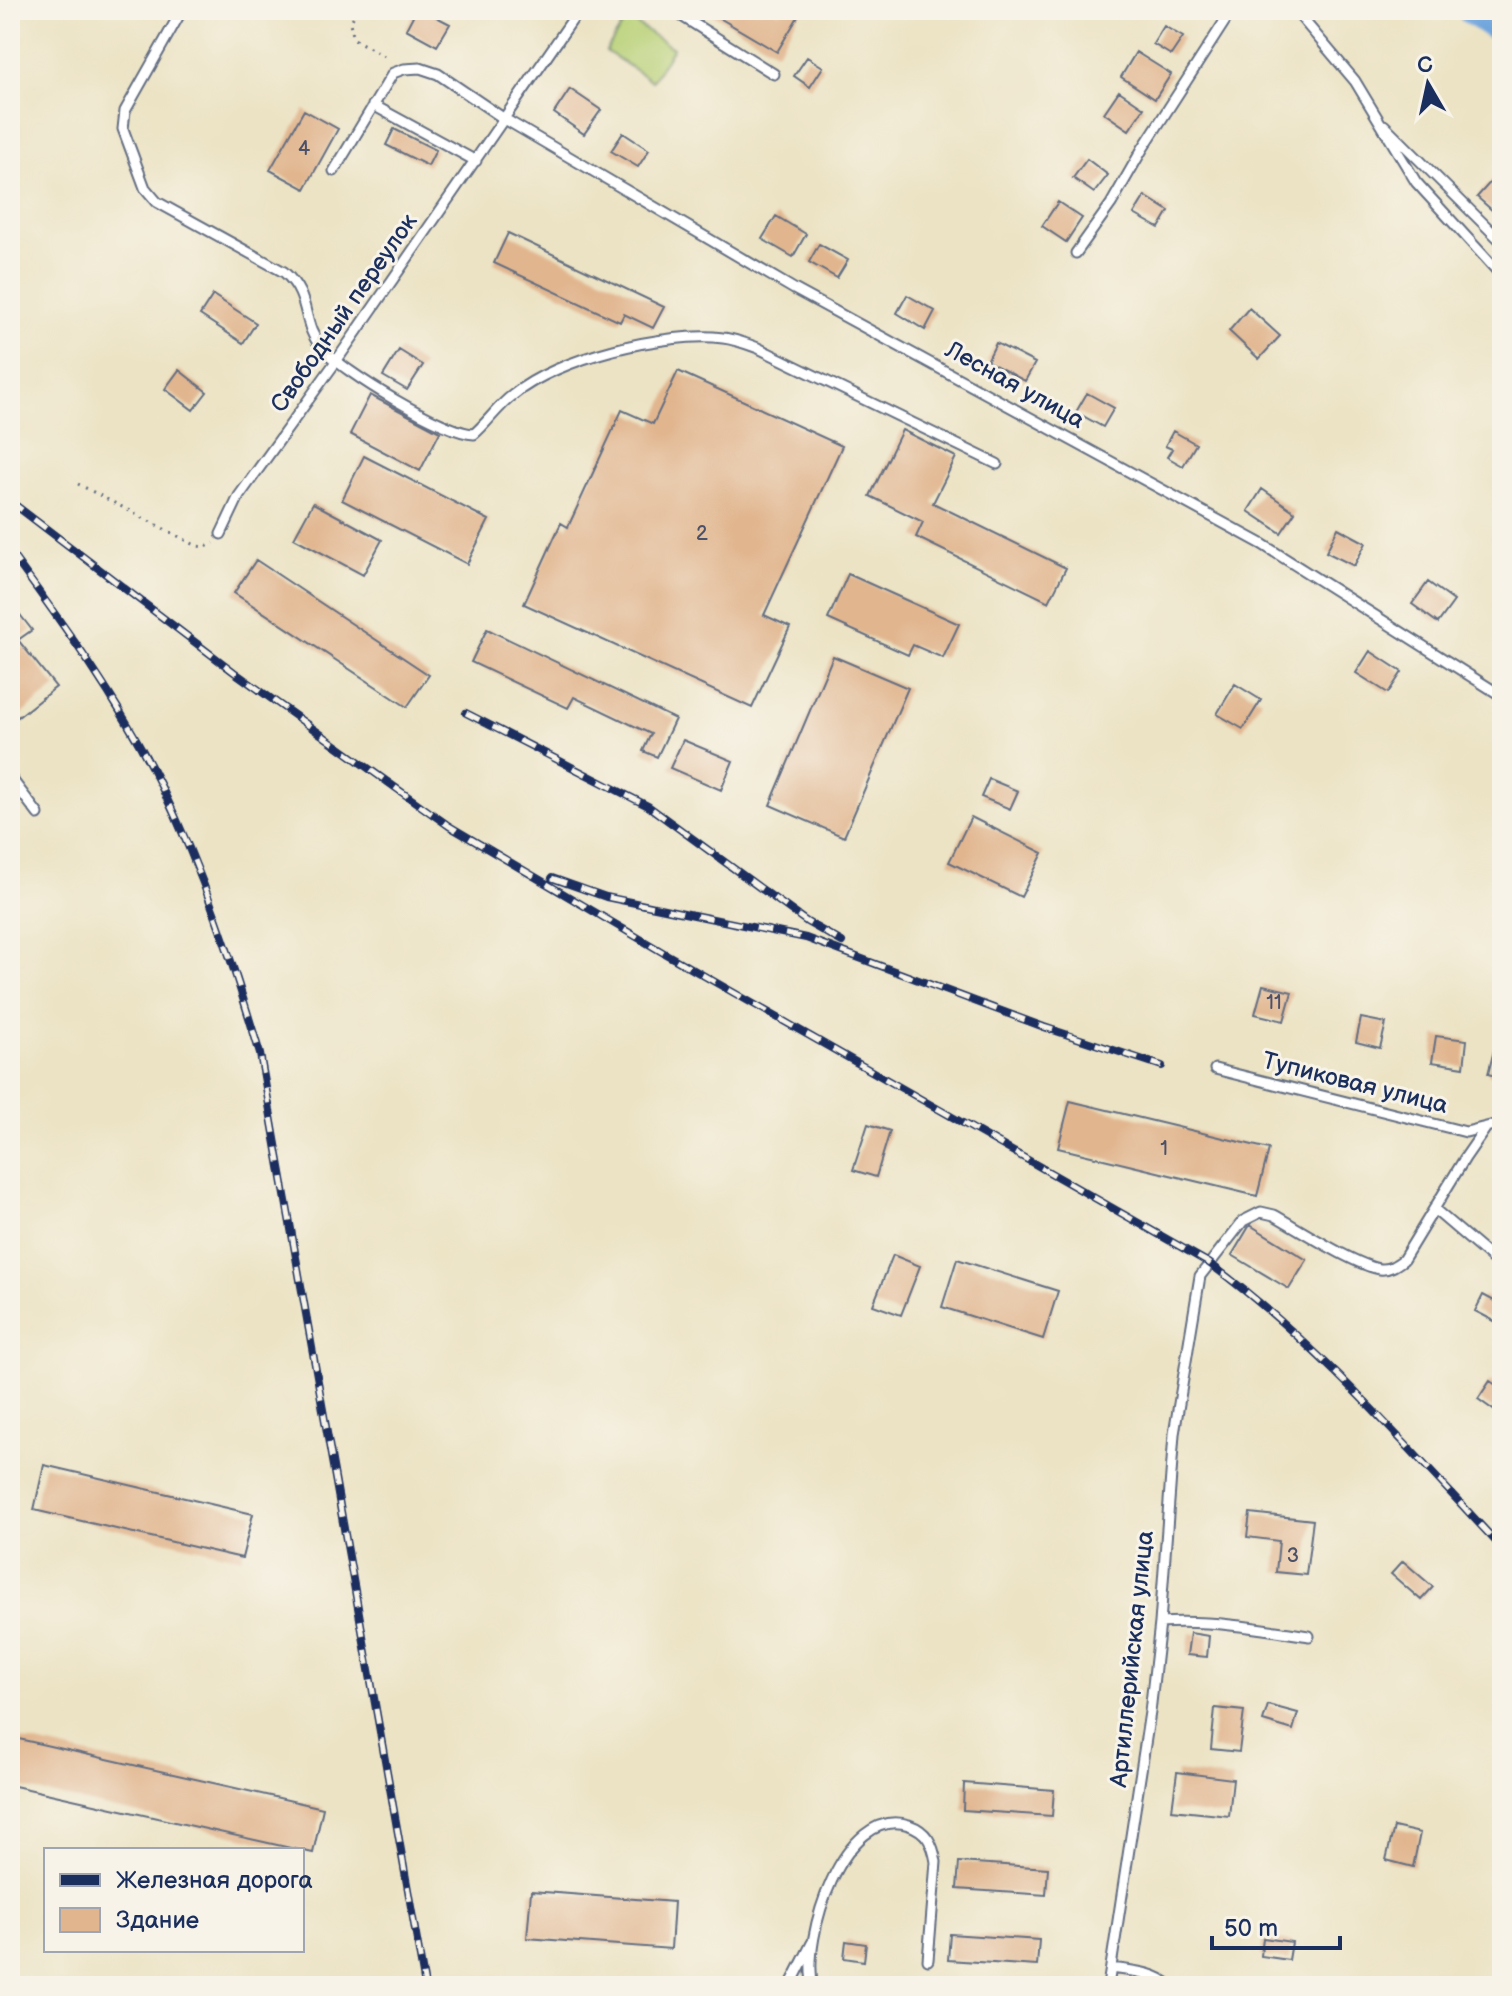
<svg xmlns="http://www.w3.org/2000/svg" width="1512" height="1996" viewBox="0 0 1512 1996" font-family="'Balsamiq Sans',sans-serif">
	<rect width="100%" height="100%" fill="#f7f3e8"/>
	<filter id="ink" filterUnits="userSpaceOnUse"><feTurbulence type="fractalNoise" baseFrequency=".0125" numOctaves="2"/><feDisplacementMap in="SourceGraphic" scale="16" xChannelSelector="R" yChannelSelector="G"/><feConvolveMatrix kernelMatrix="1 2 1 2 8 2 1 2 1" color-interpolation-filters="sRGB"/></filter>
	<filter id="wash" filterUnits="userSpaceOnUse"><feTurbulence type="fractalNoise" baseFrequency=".006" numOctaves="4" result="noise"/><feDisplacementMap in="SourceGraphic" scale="32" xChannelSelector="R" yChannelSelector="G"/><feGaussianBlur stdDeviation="1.8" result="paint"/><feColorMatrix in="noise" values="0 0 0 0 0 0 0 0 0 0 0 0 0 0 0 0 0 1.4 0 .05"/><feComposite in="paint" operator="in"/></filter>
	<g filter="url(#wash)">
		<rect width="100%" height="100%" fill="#ece3c4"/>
		<path fill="#b7d075" stroke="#69806a" stroke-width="2" d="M627 18 673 48 652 81 606 51Z"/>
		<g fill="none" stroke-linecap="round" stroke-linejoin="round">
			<path stroke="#70a5dd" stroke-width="30" d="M1472 10 1502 30"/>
		</g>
		<g id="blocks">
			<path fill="#e1b68f" d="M416 10H423L450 24 437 46 406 29Z
				M706 10H775L779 12 781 10H802L777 52Z
				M1164 26 1183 37 1171 55 1153 44Z
				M1136 52 1171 74 1155 99 1121 77Z
				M807 57 823 67 810 87 794 76Z
				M570 89 601 110 584 134 554 113Z
				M1119 91 1144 108 1129 130 1104 113Z
				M304 110 338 129 305 189 270 170Z
				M394 129 436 150 428 166 386 145Z
				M623 133 649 150 638 167 611 151Z
				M1087 159 1108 175 1094 193 1073 178Z
				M1502 169V219L1477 197Z
				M1145 196 1169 211 1159 228 1134 214Z
				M1058 202 1082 218 1066 242 1042 226Z
				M776 216 806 234 793 257 762 239Z
				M508 233 664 307 653 328 624 314 620 322 494 263Z
				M819 244 848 260 837 278 809 262Z
				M213 295 256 323 243 343 200 315Z
				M907 295 935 311 925 330 897 313Z
				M1249 308 1280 336 1259 359 1229 331Z
				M996 343 1035 363 1025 381 987 361Z
				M399 350 423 365 407 390 383 376Z
				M179 370 207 392 193 410 165 389Z
				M678 371 842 446 764 615 790 627 752 708 524 604 561 523 568 527 622 410 653 424Z
				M1087 393 1114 408 1103 427 1076 412Z
				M370 395 440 432 420 471 350 434Z
				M902 430 956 457 933 503 1066 568 1049 602 916 537 923 522 870 496Z
				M1173 431 1196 444 1183 466 1167 457 1172 449 1165 446Z
				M364 456 489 520 467 564 342 500Z
				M1262 489 1295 512 1281 533 1248 511Z
				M313 503 382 540 363 575 294 538Z
				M1338 528 1366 543 1354 566 1326 552Z
				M256 560 429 675 407 707 234 593Z
				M848 574 959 624 943 658 913 645 908 655 828 619Z
				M1428 582 1454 601 1438 623 1412 604Z
				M10 602 32 630 18 640 56 687 18 717 10 707Z
				M487 629 675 719 657 757 643 751 651 734 574 697 568 708 471 662Z
				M1370 651 1402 672 1388 693 1356 673Z
				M833 656 908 688 844 837 770 805Z
				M1235 684 1261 700 1243 729 1217 714Z
				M683 740 733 761 721 790 670 768Z
				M989 779 1018 791 1010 809 981 797Z
				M971 817 1043 853 1021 897 949 862Z
				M1263 985 1292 992 1284 1021 1255 1014Z
				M1361 1018 1386 1023 1380 1048 1356 1042Z
				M1436 1036 1467 1040 1464 1067 1432 1062Z
				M1494 1050 1502 1051V1078L1488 1074Z
				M1070 1101 1269 1149 1257 1196 1058 1148Z
				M868 1124 890 1131 876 1177 853 1170Z
				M1250 1225 1307 1260 1289 1289 1232 1255Z
				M893 1255 920 1266 901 1315 873 1305Z
				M957 1259 1058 1291 1043 1339 942 1307Z
				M1483 1295 1502 1305V1325L1475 1311Z
				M1490 1381 1502 1389V1416L1478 1399Z
				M44 1465 253 1514 242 1558 34 1510Z
				M1250 1513 1313 1520 1306 1575 1276 1572 1279 1541 1247 1537Z
				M1403 1561 1433 1587 1421 1600 1391 1574Z
				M1190 1633 1209 1636 1207 1657 1187 1655Z
				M1268 1705 1298 1713 1293 1730 1263 1721Z
				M1215 1708 1244 1711 1239 1752 1211 1749Z
				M10 1737 323 1808 313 1853 10 1785Z
				M1177 1772 1233 1779 1229 1816 1172 1810Z
				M964 1783 1054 1790 1052 1816 963 1810Z
				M1394 1827 1420 1833 1413 1867 1386 1860Z
				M959 1862 1048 1868 1046 1895 957 1889Z
				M531 1891 674 1902 671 1949 527 1938Z
				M950 1934 1039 1940 1037 1966 948 1960Z
				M1263 1938 1292 1942 1289 1960 1261 1956Z
				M846 1941 866 1944 864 1961 844 1958Z"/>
		</g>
	</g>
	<g filter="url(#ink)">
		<use href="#blocks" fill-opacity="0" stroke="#646e82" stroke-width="2"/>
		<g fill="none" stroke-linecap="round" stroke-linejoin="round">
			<g stroke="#646e82" stroke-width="13">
				<path id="service" d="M182 10 125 111 123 129 145 188 157 202 284 272C313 298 300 323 322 348 343 372 444 433 474 434 488 422 498 406 513 395 557 358 666 331 723 338 734 339 747 344 758 348L997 464
					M672 10 774 74
					M1295 10 1355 81 1416 182 1502 276
					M373 105 476 161
					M1384 125 1502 242
					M334 171 393 73 404 69 420 68 438 74 503 118 794 289 1262 544 1502 696
					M1076 253 1111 204 1143 148 1232 10
					M221 534 239 496 337 360 579 10
					M10 777 38 814
					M1215 1069 1466 1132 1502 1123
					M1434 1209 1502 1267
					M1160 1623C1211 1620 1259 1628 1309 1636
					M1111 1968C1131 1971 1156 1972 1170 1986
					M790 1986 812 1943
					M813 1986C801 1940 843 1804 909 1825 927 1831 933 1844 936 1862L928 1960
					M1108 1986 1150 1712 1160 1623 1174 1434 1200 1276 1243 1221 1261 1212 1274 1215C1299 1229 1355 1265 1380 1269 1389 1270 1396 1265 1403 1260L1465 1158 1485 1129"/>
			</g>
			<path stroke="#646e82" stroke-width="3" stroke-dasharray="2 6" stroke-linecap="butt" d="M357 10 350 23 354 39 389 59
				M78 484 197 546 206 547 214 543"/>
			<use href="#service" stroke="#fff" stroke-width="9"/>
			<g stroke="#1b2f5e" stroke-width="8">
				<path id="rail" d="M10 501 234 672 449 826 664 953 1209 1263C1318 1343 1409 1449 1502 1548
					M10 552C65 627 120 702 161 786 203 872 233 963 260 1054L425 1986
					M466 713 648 806 807 922 842 942
					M552 878 606 897 806 938 1044 1027 1162 1066"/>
			</g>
			<use href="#rail" stroke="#f7f3e8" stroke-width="5" stroke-dasharray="15" stroke-linecap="butt"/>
		</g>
	</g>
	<g text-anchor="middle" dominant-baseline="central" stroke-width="6" stroke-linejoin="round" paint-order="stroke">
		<g font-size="20" fill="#4c516a">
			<text x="304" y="149">4</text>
			<text x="702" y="534">2</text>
			<text x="1274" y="1003">11</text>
			<text x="1164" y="1149">1</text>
			<text x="1293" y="1556">3</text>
		</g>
		<g font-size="24" fill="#1b2f5e" stroke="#f7f3e8">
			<text transform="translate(344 313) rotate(-55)">Свободный переулок</text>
			<text transform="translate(1015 385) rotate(29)">Лесная улица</text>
			<text transform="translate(1355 1083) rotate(14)">Тупиковая улица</text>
			<text transform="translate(1132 1659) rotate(-84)">Артиллерийская улица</text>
		</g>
	</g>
	<rect width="1512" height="1996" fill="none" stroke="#f7f3e8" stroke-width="40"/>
	<rect x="44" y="1848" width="260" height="104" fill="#f7f3e8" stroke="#9fa5b1" stroke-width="2"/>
	<rect x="60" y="1874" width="40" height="12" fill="#1b2f5e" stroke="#9fa5b1" stroke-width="2"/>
	<text x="116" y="1888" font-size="24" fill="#1b2f5e">Железная дорога</text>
	<rect x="60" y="1908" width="40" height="24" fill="#e1b68f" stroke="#9fa5b1" stroke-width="2"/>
	<text x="116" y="1928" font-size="24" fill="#1b2f5e">Здание</text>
	<g transform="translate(1428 84) rotate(351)" stroke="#f7f3e8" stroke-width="6" paint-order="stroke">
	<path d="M0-6L14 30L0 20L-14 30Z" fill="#1b2f5e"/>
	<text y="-12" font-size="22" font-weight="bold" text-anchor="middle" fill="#1b2f5e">С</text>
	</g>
	<path d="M1212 1936v12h128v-12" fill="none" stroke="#1b2f5e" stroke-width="4"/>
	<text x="1224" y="1936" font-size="24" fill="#1b2f5e" stroke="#f7f3e8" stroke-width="6" paint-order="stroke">50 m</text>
</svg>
